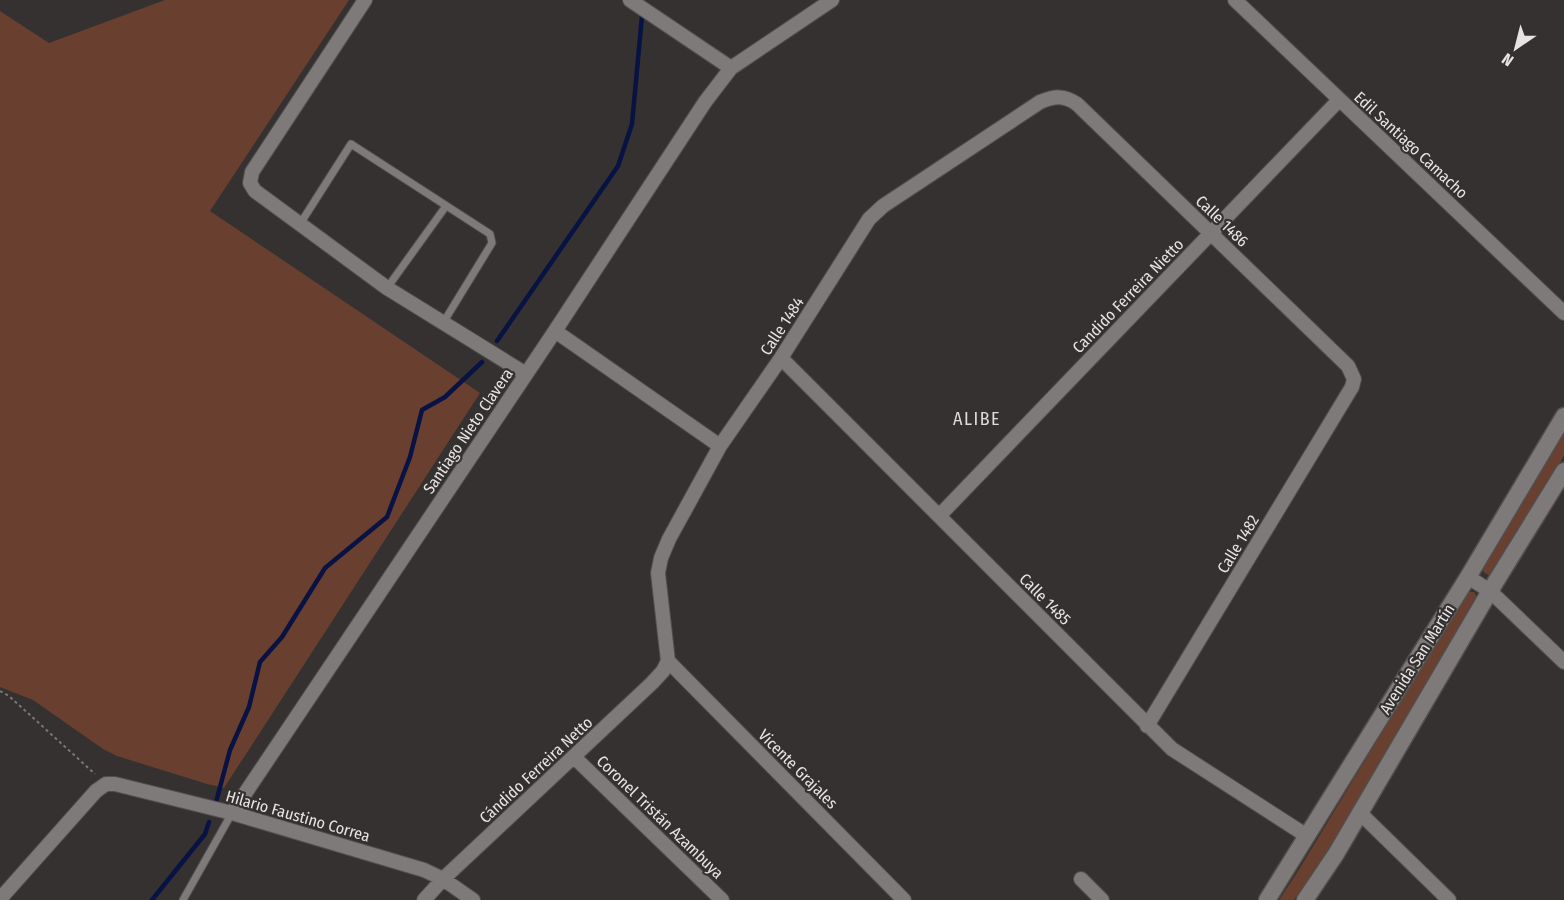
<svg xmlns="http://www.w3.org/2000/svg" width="1564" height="900" viewBox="0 0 1564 900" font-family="'Fira Sans Condensed',sans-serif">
	<rect width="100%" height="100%" fill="#343130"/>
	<path fill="#693f2f" d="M165 0H349L210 211 480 393 224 788 207 784 117 756 103 749 33 700 0 687V11L49 43Z
		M1564 432V456L1494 573 1490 575C1484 574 1482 571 1483 565Z
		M1467 592H1474L1478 599 1329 849 1294 900H1279L1298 871Z"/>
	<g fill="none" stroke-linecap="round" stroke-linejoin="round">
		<path stroke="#081343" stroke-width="4.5" d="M497 341 618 166 632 124 642 16
			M216 802 230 750 249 707 260 662 282 637 325 568 387 517 410 457 422 410 445 397 482 362
			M152 900 205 834 209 822"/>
		<g stroke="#514e4d" stroke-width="9">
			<path id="service" d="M300 224 351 144 490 234 492 243 443 323
				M387 288 446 206
				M183 900 232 813"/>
		</g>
		<g stroke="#514e4d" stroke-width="16">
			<path id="minor" d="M365 0 252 172 250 183 255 191 387 288 526 374
				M630 0 731 68
				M1235 0 1564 313
				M555 331 720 446
				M781 358 1172 749 1307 836
				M940 515 1339 100
				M1468 577 1490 591 1564 662
				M668 661 658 573 661 558 669 539 720 446 781 358 869 219 883 206 1040 102C1055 96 1064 95 1077 104L1348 366 1354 379 1352 387 1147 726
				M668 661 904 900
				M574 757 722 900
				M232 813 555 331 705 102 731 68 832 0
				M1360 813 1449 900
				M1081 879 1102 900
				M0 899 96 791 106 784H115L232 813 424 870 443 879 473 900
				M424 900 443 879 652 683 663 671 668 661"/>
		</g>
		<g stroke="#514e4d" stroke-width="19">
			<path id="tertiary" d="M1267 900 1468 577 1564 416
				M1305 900 1336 854 1490 591 1564 471"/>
		</g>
		<path stroke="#7a7877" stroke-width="2" stroke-dasharray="3 3" stroke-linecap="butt" d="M0 691 9 696 95 774"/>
		<use href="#service" stroke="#7e7a79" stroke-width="7"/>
		<use href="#minor" stroke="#7e7a79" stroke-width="14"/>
		<use href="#tertiary" stroke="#7e7a79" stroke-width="16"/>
	</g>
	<g text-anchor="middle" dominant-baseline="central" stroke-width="4.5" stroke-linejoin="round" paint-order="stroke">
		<g font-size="16" fill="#e6e5e4" stroke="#343130">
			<text transform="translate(1411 145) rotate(43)">Edil Santiago Camacho</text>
			<text transform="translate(1222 221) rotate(44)">Calle 1486</text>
			<text transform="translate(1128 296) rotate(-46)">Candido Ferreira Nietto</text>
			<text transform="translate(782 326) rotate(-57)">Calle 1484</text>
			<text transform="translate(468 431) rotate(-56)">Santiago Nieto Clavera</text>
			<text transform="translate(1238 544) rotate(-59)">Calle 1482</text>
			<text transform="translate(1045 599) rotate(45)">Calle 1485</text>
			<text transform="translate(1417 659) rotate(-58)">Avenida San Martín</text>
			<text transform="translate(798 769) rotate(45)">Vicente Grajales</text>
			<text transform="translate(536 770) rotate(-43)">Cándido Ferreira Netto</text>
			<text transform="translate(298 816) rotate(16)">Hilario Faustino Correa</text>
			<text transform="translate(660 817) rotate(44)">Coronel Tristán Azambuya</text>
		</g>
		<g font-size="18" letter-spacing="1.5" fill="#dfdbda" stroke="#343130">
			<text x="977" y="419">ALIBE</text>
		</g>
	</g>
	<g transform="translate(1516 48) rotate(215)" stroke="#343130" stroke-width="4.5" paint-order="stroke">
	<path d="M0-4.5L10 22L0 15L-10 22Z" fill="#e6e5e4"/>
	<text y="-9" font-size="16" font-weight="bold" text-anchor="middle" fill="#e6e5e4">N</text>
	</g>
</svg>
